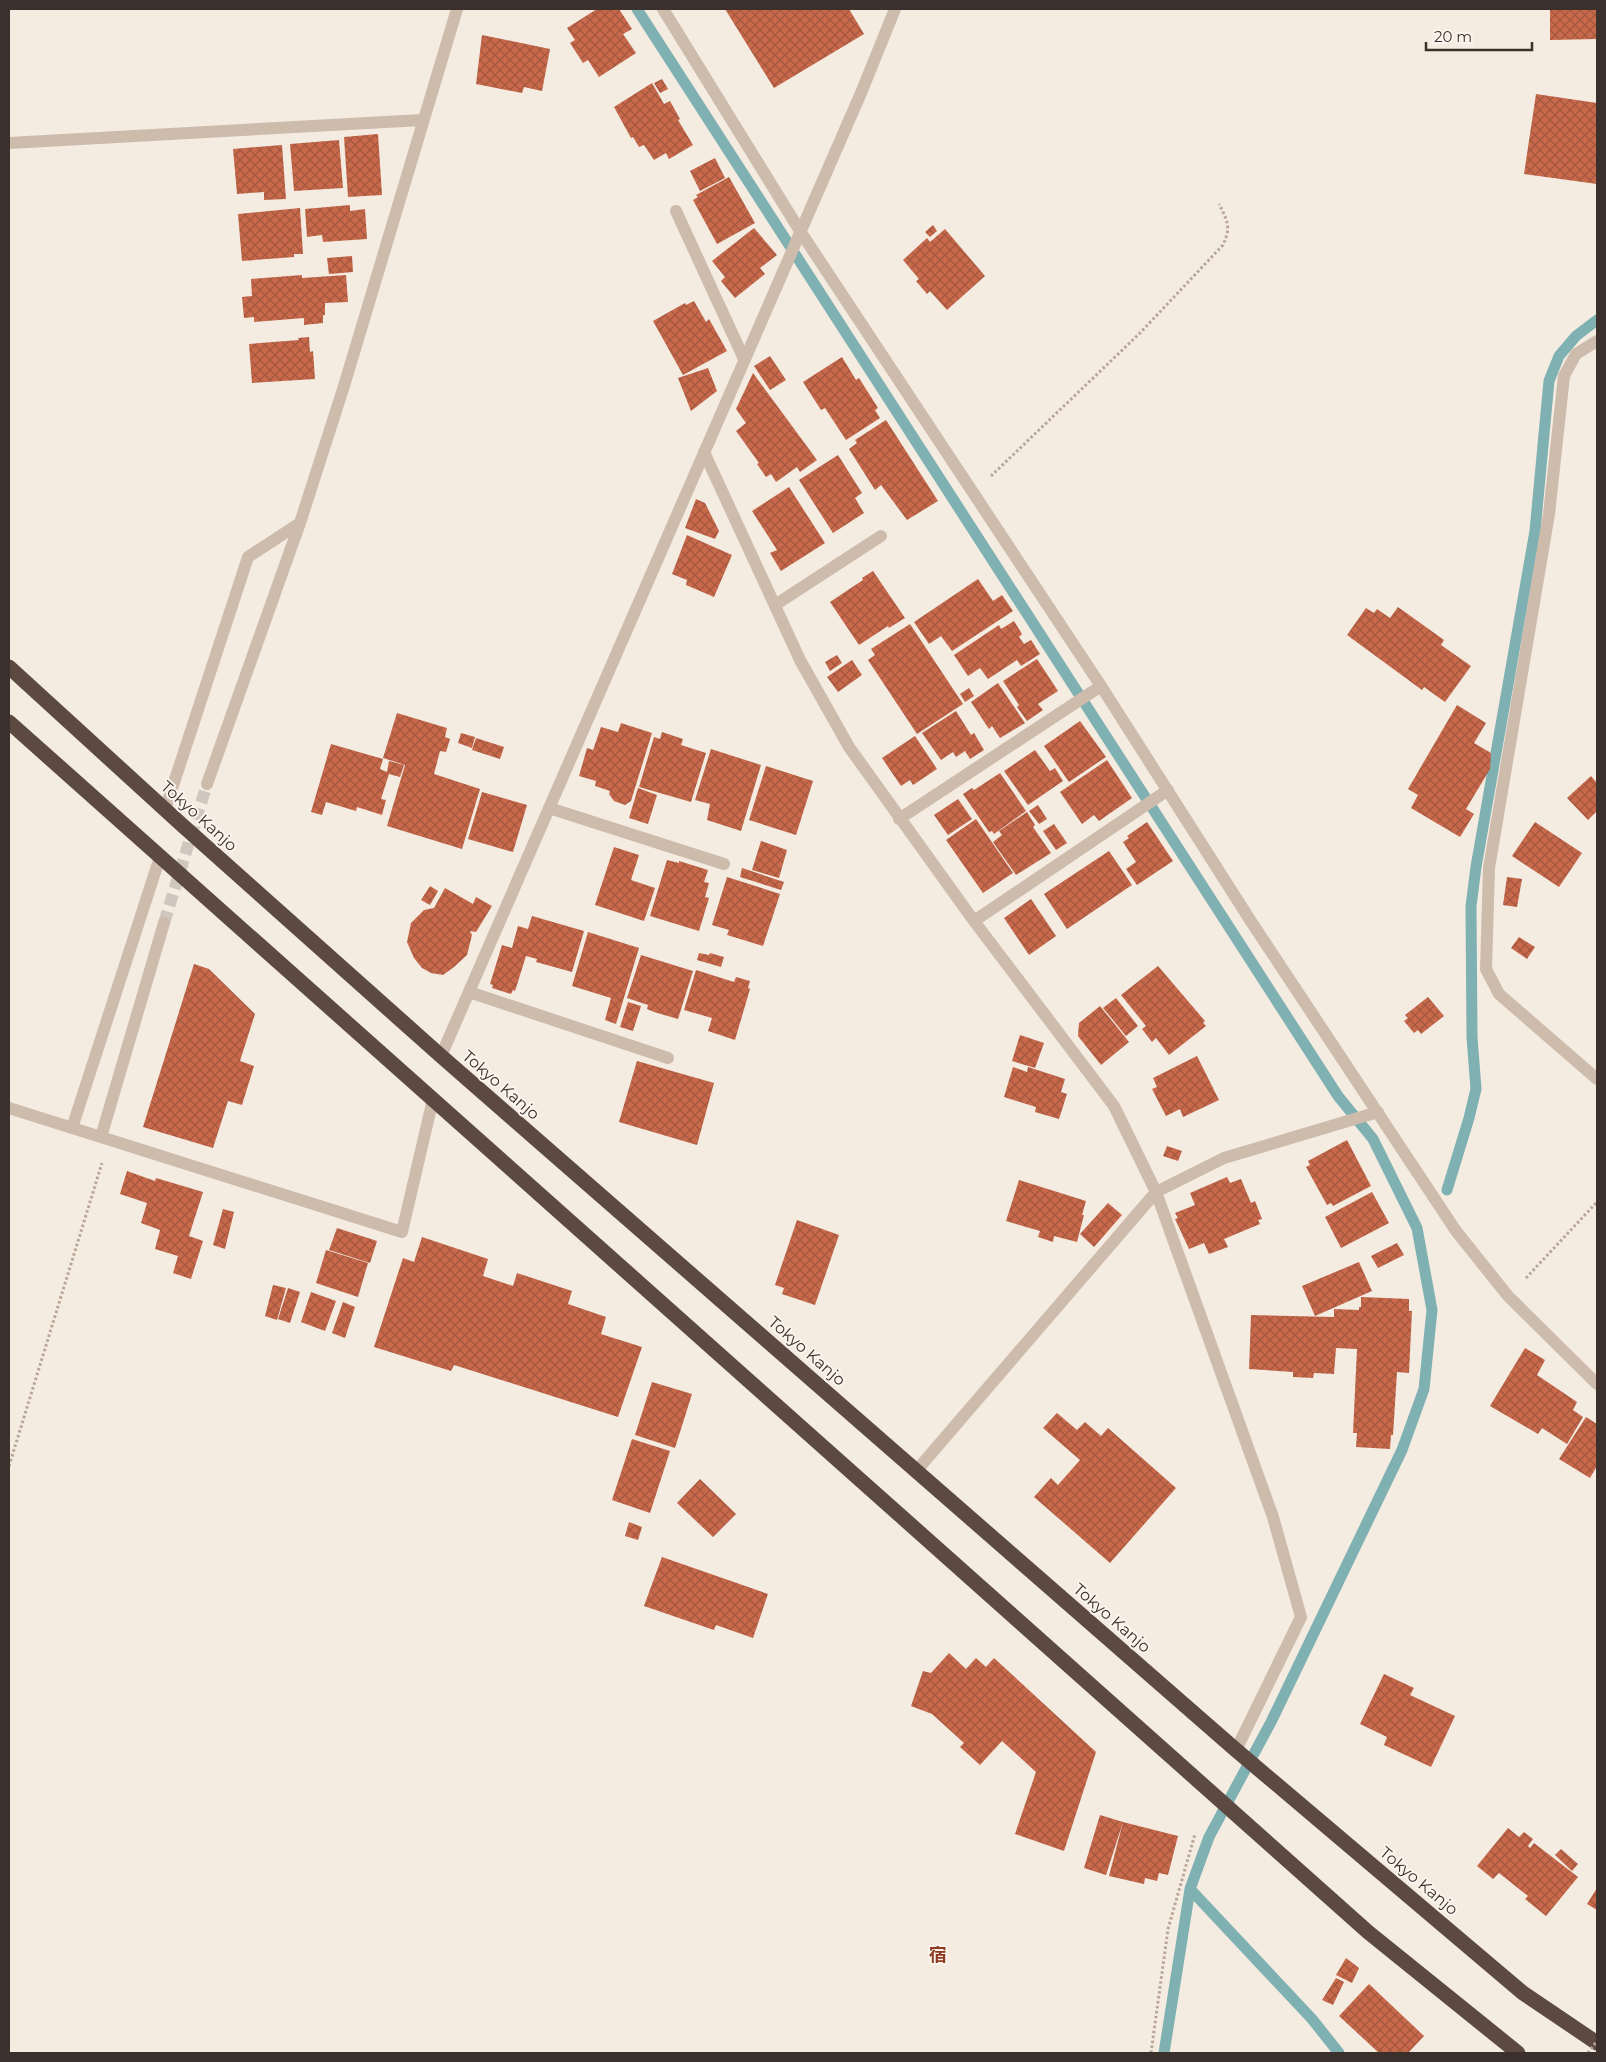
<svg xmlns="http://www.w3.org/2000/svg" width="1606" height="2062" viewBox="0 0 1606 2062" font-family="Montserrat,'Noto Sans JP',sans-serif">
	<defs>
		<pattern id="building-cross-hatch" width="8" height="8" patternUnits="userSpaceOnUse" patternTransform="scale(1.25)"><rect width="8" height="8" fill="#c8694b"/><path d="M0 0l8 8M0 8l8-8" fill="none" stroke="#a4573f"/></pattern>
	</defs>
	<rect width="100%" height="100%" fill="#f4ebe1"/>
	<g fill="none" stroke-linecap="round" stroke-linejoin="round">
		<path stroke="#7fb0b2" stroke-width="11" d="M637 9 1338 1096 1373 1139 1417 1228 1432 1310 1424 1389 1402 1450 1271 1722 1209 1837 1190 1889 1164 2053
			M1447 1190 1469 1118 1476 1089 1472 1037 1471 906 1476 867 1535 531 1549 381 1559 356 1576 336 1597 320
			M1190 1889 1312 2019 1339 2053"/>
	</g>
	<path fill="url(#building-cross-hatch)" d="M597 9H619L632 29 623 34 636 53 599 77 588 60 583 63 570 43 575 40 567 28Z
		M725 9H849L864 34 774 88Z
		M1550 9H1597V39L1550 40Z
		M482 35 550 49 542 91 524 87 522 93 476 84Z
		M662 79 668 89 660 93 654 83Z
		M652 83 664 104 670 101 680 119 678 120 693 145 669 159 666 153 654 160 644 145 639 147 633 137 631 138 614 107Z
		M1536 94 1597 103V184L1524 174Z
		M378 134 382 195 348 197 344 137Z
		M339 140 343 188 294 191 290 144Z
		M282 145 286 199 264 200V192L237 194 233 149Z
		M715 158 725 178 700 191 690 171Z
		M729 177 755 223 717 244 693 200 698 197 696 195Z
		M350 205V211L365 209 367 239 323 242 322 235 307 237 305 209Z
		M300 208 303 254H294V257L242 261 238 214Z
		M933 225 937 231 930 237 925 232Z
		M754 228 777 255 760 268 765 274 735 298 721 281 725 277 712 261Z
		M945 229 985 276 947 310 930 291 927 294 916 281 919 279 903 260 927 238 930 242Z
		M352 256 353 272 329 274 327 258Z
		M302 275V278L346 275 348 302 325 303V315H323V323L304 325V318L254 322V317L244 318 242 297 252 296 251 279Z
		M694 301 706 322 709 319 727 351 683 375 653 321 685 303 686 305Z
		M309 337 310 352 313 351 315 379 252 383 249 344 299 340 298 338Z
		M770 356 786 380 770 390 754 366Z
		M842 357 856 380 859 378 878 408 875 410 880 418 846 440 825 408 821 410 803 382Z
		M708 368 717 391 691 411 678 378Z
		M753 373 817 460 800 472 797 467 776 482 771 474 766 477 757 464 759 463 736 431 746 423 736 409Z
		M886 420 938 501 907 520 881 485 875 490 849 449 857 443 855 440Z
		M838 455 862 493 855 498 864 513 833 533 799 480Z
		M789 487 825 543 781 571 770 553 777 550 752 511Z
		M696 499 705 503 719 531 715 539 685 528Z
		M687 535 732 555 714 597 686 585 687 580 672 574Z
		M873 571 905 618 889 628 888 626 859 645 830 602 863 580 862 578Z
		M978 579 993 601 1002 595 1013 611 952 651 941 636 929 644 914 622Z
		M1398 607 1444 640 1441 645 1471 666 1445 702 1424 687 1422 690 1347 635 1366 608 1374 613 1377 609 1390 618Z
		M1014 621 1022 634 1019 637 1024 644 1031 640 1040 654 1021 666 1017 660 988 679 980 668 968 676 954 655 999 625 1001 629Z
		M910 624 963 704 917 734 868 660 875 655 871 649Z
		M837 655 842 663 830 671 825 662Z
		M1037 659 1058 691 1038 704 1043 710 1027 721 1017 707 1019 705 1003 681Z
		M852 660 862 675 838 692 827 677Z
		M998 683 1025 723 1000 738 992 726 989 729 971 702Z
		M969 688 974 696 965 702 960 694Z
		M1457 705 1486 723 1474 743 1491 753 1490 769 1466 809 1474 814 1460 837 1411 808 1418 795 1408 789Z
		M956 711 971 735 974 733 984 750 970 759 965 751 956 757 953 752 941 760 922 733Z
		M397 713 447 728 445 737 450 739 446 752 440 751 434 774 480 789 462 849 387 826 405 765 383 758Z
		M1080 721 1106 757 1069 782 1044 746Z
		M621 723 652 733 631 801 625 805 614 801 609 794 610 791 595 786 596 781 579 776 587 748 593 750 601 727 618 732Z
		M662 732 683 739 681 745 706 753 691 802 639 787 654 737 660 739Z
		M461 733 475 737 472 748 458 743Z
		M915 736 937 769 913 785 910 780 901 786 882 758Z
		M476 738 504 747 500 759 472 750Z
		M331 744 383 759 380 769 387 772 389 761 404 765 400 777 389 774 381 799 386 800 382 815 357 807 356 811 326 802 322 815 311 812Z
		M711 749 761 765 741 831 707 820 710 804 695 800Z
		M1035 750 1050 771 1055 768 1063 781 1028 805 1004 771Z
		M1107 760 1132 798 1099 821 1094 815 1082 824 1060 792Z
		M766 766 813 781 796 835 749 820Z
		M1000 773 1026 811 994 834 992 831 989 832 963 794 972 788 974 790Z
		M1591 776 1597 783V811L1588 820 1567 798Z
		M638 788 657 795 648 824 629 818Z
		M482 792 527 805 513 852 468 839Z
		M958 799 972 819 948 835 934 815Z
		M1038 805 1047 819 1039 824 1029 811Z
		M1027 812 1035 825 1033 827 1051 853 1016 875 993 842 1002 835 999 831Z
		M976 819 1013 873 983 893 946 840Z
		M1147 822 1173 861 1137 885 1126 869 1136 862 1123 842 1129 838 1127 836Z
		M1535 822 1582 853 1559 887 1512 856Z
		M1054 824 1067 843 1056 850 1043 831Z
		M761 841 787 850 779 878 752 870Z
		M614 847 639 855 631 880 655 888 644 921 595 905Z
		M1109 851 1132 885 1067 929 1044 894Z
		M667 860 679 863V861L708 870 704 882 709 883 705 897 709 898 699 931 650 916Z
		M742 868 784 882 781 890 740 877Z
		M727 877 780 894 763 946 727 935 729 930 712 925Z
		M1507 877 1522 879 1517 907 1503 905Z
		M430 886 438 891 430 905 421 900Z
		M445 888 473 904 476 897 492 906 476 932 470 931 472 935 467 955 454 967 443 975 431 973 422 968 414 958 407 942 411 923 424 910 434 908Z
		M1031 899 1056 936 1029 955 1004 918Z
		M532 916 584 931 572 972 536 962 537 959 526 956 515 991 513 990 511 994 492 988 493 985 490 984 502 945 512 948 518 926 528 929Z
		M588 932 639 948 616 1024 605 1020 611 998 572 986Z
		M1519 937 1535 947 1527 959 1511 948Z
		M699 953 709 955 710 953 724 957 721 967 697 960Z
		M641 955 693 971 678 1019 654 1012 647 1009 648 1005 627 998Z
		M194 964 209 969 255 1014 240 1061 254 1066 242 1105 228 1101 213 1148 143 1127Z
		M1158 966 1205 1021 1203 1023 1206 1026 1169 1055 1156 1038 1152 1042 1142 1029 1146 1026 1121 995Z
		M696 970 734 982 736 977 750 981 748 988 750 989 735 1040 708 1031 712 1018 684 1010Z
		M1428 997 1444 1016 1421 1034 1418 1030 1414 1033 1404 1021 1408 1018 1405 1015Z
		M1116 998 1138 1026 1126 1036 1103 1008Z
		M628 1002 641 1006 633 1031 620 1027Z
		M1100 1006 1129 1042 1101 1065 1078 1036 1079 1023Z
		M1020 1035 1044 1043 1035 1068 1012 1061Z
		M1197 1056 1219 1100 1183 1117 1180 1109 1166 1116 1152 1089 1157 1087 1153 1078Z
		M637 1061 714 1083 697 1145 619 1122Z
		M1013 1067 1027 1072 1028 1067 1065 1079 1061 1092 1067 1094 1059 1119 1035 1112 1036 1107 1004 1097Z
		M1347 1140 1371 1186 1333 1206 1331 1203 1327 1205 1306 1167 1310 1165 1308 1161Z
		M1167 1146 1182 1151 1178 1161 1163 1156Z
		M127 1171 155 1181 156 1178 203 1192 189 1236 203 1241 191 1279 173 1273 178 1256 155 1249 160 1230 141 1223 147 1203 120 1194Z
		M1227 1177 1230 1183 1241 1179 1251 1203 1255 1201 1262 1219 1258 1220 1260 1224 1224 1239 1228 1247 1209 1254 1204 1243 1189 1249 1175 1219 1178 1218 1175 1213 1195 1205 1190 1193Z
		M1019 1180 1086 1201 1082 1215H1084L1077 1242 1054 1236 1053 1242 1038 1237 1040 1231 1006 1221Z
		M1372 1192 1389 1223 1341 1248 1325 1217Z
		M1108 1203 1122 1215 1094 1247 1080 1234Z
		M223 1209 234 1212 225 1249 213 1245Z
		M797 1220 839 1235 815 1305 782 1294 784 1288 775 1285Z
		M337 1228 377 1241 370 1263 329 1250Z
		M422 1237 488 1259 483 1276 513 1286 517 1273 572 1291 568 1304 606 1317 601 1334 642 1347 618 1417 454 1365 451 1371 374 1347 403 1258 414 1262Z
		M1397 1243 1404 1255 1378 1268 1371 1256Z
		M326 1250 368 1263 358 1297 316 1283Z
		M1359 1262 1372 1291 1315 1316 1302 1286Z
		M273 1285 286 1288 277 1320 265 1316Z
		M288 1288 300 1292 290 1323 278 1319Z
		M311 1292 336 1301 325 1331 301 1322Z
		M1361 1297 1409 1299V1311H1412L1409 1373 1397 1372 1393 1435H1391L1390 1449 1356 1447 1357 1433H1353L1356 1370H1370H1356L1357 1349 1336 1348 1334 1374 1314 1373 1313 1378 1293 1377V1372L1249 1369 1251 1315 1334 1317V1309L1359 1310V1307H1361Z
		M343 1302 355 1307 345 1338 332 1333Z
		M1525 1348 1545 1360 1537 1375 1577 1402 1573 1410 1583 1417 1567 1444 1542 1428 1538 1434 1490 1406Z
		M652 1382 692 1394 675 1448 635 1435Z
		M1057 1413 1077 1430 1085 1422 1101 1436 1108 1428 1176 1488 1110 1563 1034 1497 1051 1478 1058 1485 1080 1460 1043 1428Z
		M1586 1417 1597 1424V1466L1590 1478 1559 1459Z
		M632 1439 670 1451 650 1513 612 1500Z
		M700 1479 736 1514 713 1537 677 1503Z
		M629 1522 642 1527 638 1540 625 1536Z
		M662 1557 768 1594 753 1638 716 1625 714 1630 644 1606Z
		M949 1653 966 1669 976 1658 986 1667 994 1658 1096 1752 1064 1851 1015 1834 1036 1772 1002 1741 980 1765 960 1747 964 1743 932 1714 911 1706 923 1671 931 1673Z
		M1384 1674 1414 1688 1410 1695 1455 1716 1431 1767 1384 1745 1387 1737 1360 1724Z
		M1100 1815 1123 1822 1106 1875 1084 1868Z
		M1123 1822 1178 1836 1168 1875 1159 1873 1157 1881 1145 1878 1144 1884 1109 1876Z
		M1508 1828 1519 1837 1524 1832 1533 1839 1528 1846 1530 1848 1534 1843 1578 1877 1546 1916 1525 1899 1528 1896 1499 1873 1493 1879 1477 1866Z
		M1561 1849 1578 1864 1572 1871 1555 1855Z
		M1597 1888V1910L1587 1904Z
		M1346 1958 1359 1968 1352 1983 1336 1975Z
		M1336 1978 1344 1982 1333 2005 1322 2000Z
		M1369 1984 1424 2036 1408 2053H1379L1339 2016Z"/>
	<g fill="none" stroke-linecap="round" stroke-linejoin="round">
		<path stroke="#cfc6bd" stroke-width="12" stroke-dasharray="12 6" stroke-linecap="butt" d="M164 923 207 784"/>
		<path stroke="#b9a596" stroke-width="3" stroke-dasharray="2.5 2.5" stroke-linecap="butt" d="M991 476 1140 333 1223 245C1231 227 1228 222 1219 204
			M1526 1278 1597 1202
			M9 1466 102 1163
			M1151 2053 1168 1929 1195 1834"/>
		<path stroke="#cdbbac" stroke-width="12" d="M549 808 724 864
			M469 992 668 1058"/>
		<path stroke="#cdbbac" stroke-width="12" d="M663 9 800 231 1101 686 1252 923 1456 1231 1508 1296 1597 1384
			M9 143 422 120
			M676 211 744 359
			M1597 341 1576 354 1564 376 1549 514 1489 868 1486 969 1499 994 1597 1079
			M704 452 800 660 849 747 974 921 1114 1106 1156 1192 1273 1517 1301 1617 1236 1750
			M775 605 881 536
			M207 784 300 523
			M165 810 248 557 300 523 344 386 457 9
			M899 819 1101 686
			M974 921 1168 790
			M441 1056 861 93 895 9
			M9 1108 402 1232 433 1099
			M72 1128 160 857
			M101 1137 164 923
			M917 1470 1156 1192 1224 1158 1378 1112"/>
		<path stroke="#5c4a42" stroke-width="15" d="M9 667 182 825 441 1056 1236 1750 1523 1993 1597 2043
			M9 722 1368 1932 1518 2053"/>
		<path stroke="#b9a596" stroke-width="3" stroke-dasharray="2.5 2.5" stroke-linecap="butt" d="M1588 2053 1597 2041"/>
	</g>
	<g text-anchor="middle" dominant-baseline="central" stroke-width="4" stroke-linejoin="round" paint-order="stroke">
		<g font-size="16" fill="#3b302b" stroke="#fbf5ee">
			<text transform="translate(199 816) rotate(42)">Tokyo Kanjo</text>
			<text transform="translate(501 1085) rotate(41)">Tokyo Kanjo</text>
			<text transform="translate(807 1351) rotate(41)">Tokyo Kanjo</text>
			<text transform="translate(1112 1618) rotate(41)">Tokyo Kanjo</text>
			<text transform="translate(1419 1881) rotate(40)">Tokyo Kanjo</text>
		</g>
		<g font-size="18" font-weight="bold" fill="#8c3b22" stroke="#fbf5ee">
			<text x="938" y="1955">宿</text>
		</g>
	</g>
	<rect width="1606" height="2062" fill="none" stroke="#3b302b" stroke-width="20"/>
	<path d="M1426 42v8h106v-8" fill="none" stroke="#3b302b" stroke-width="2.5"/>
	<text x="1434" y="42" font-size="15" fill="#3b302b" stroke="#fbf5ee" stroke-width="4" paint-order="stroke">20 m</text>
</svg>
